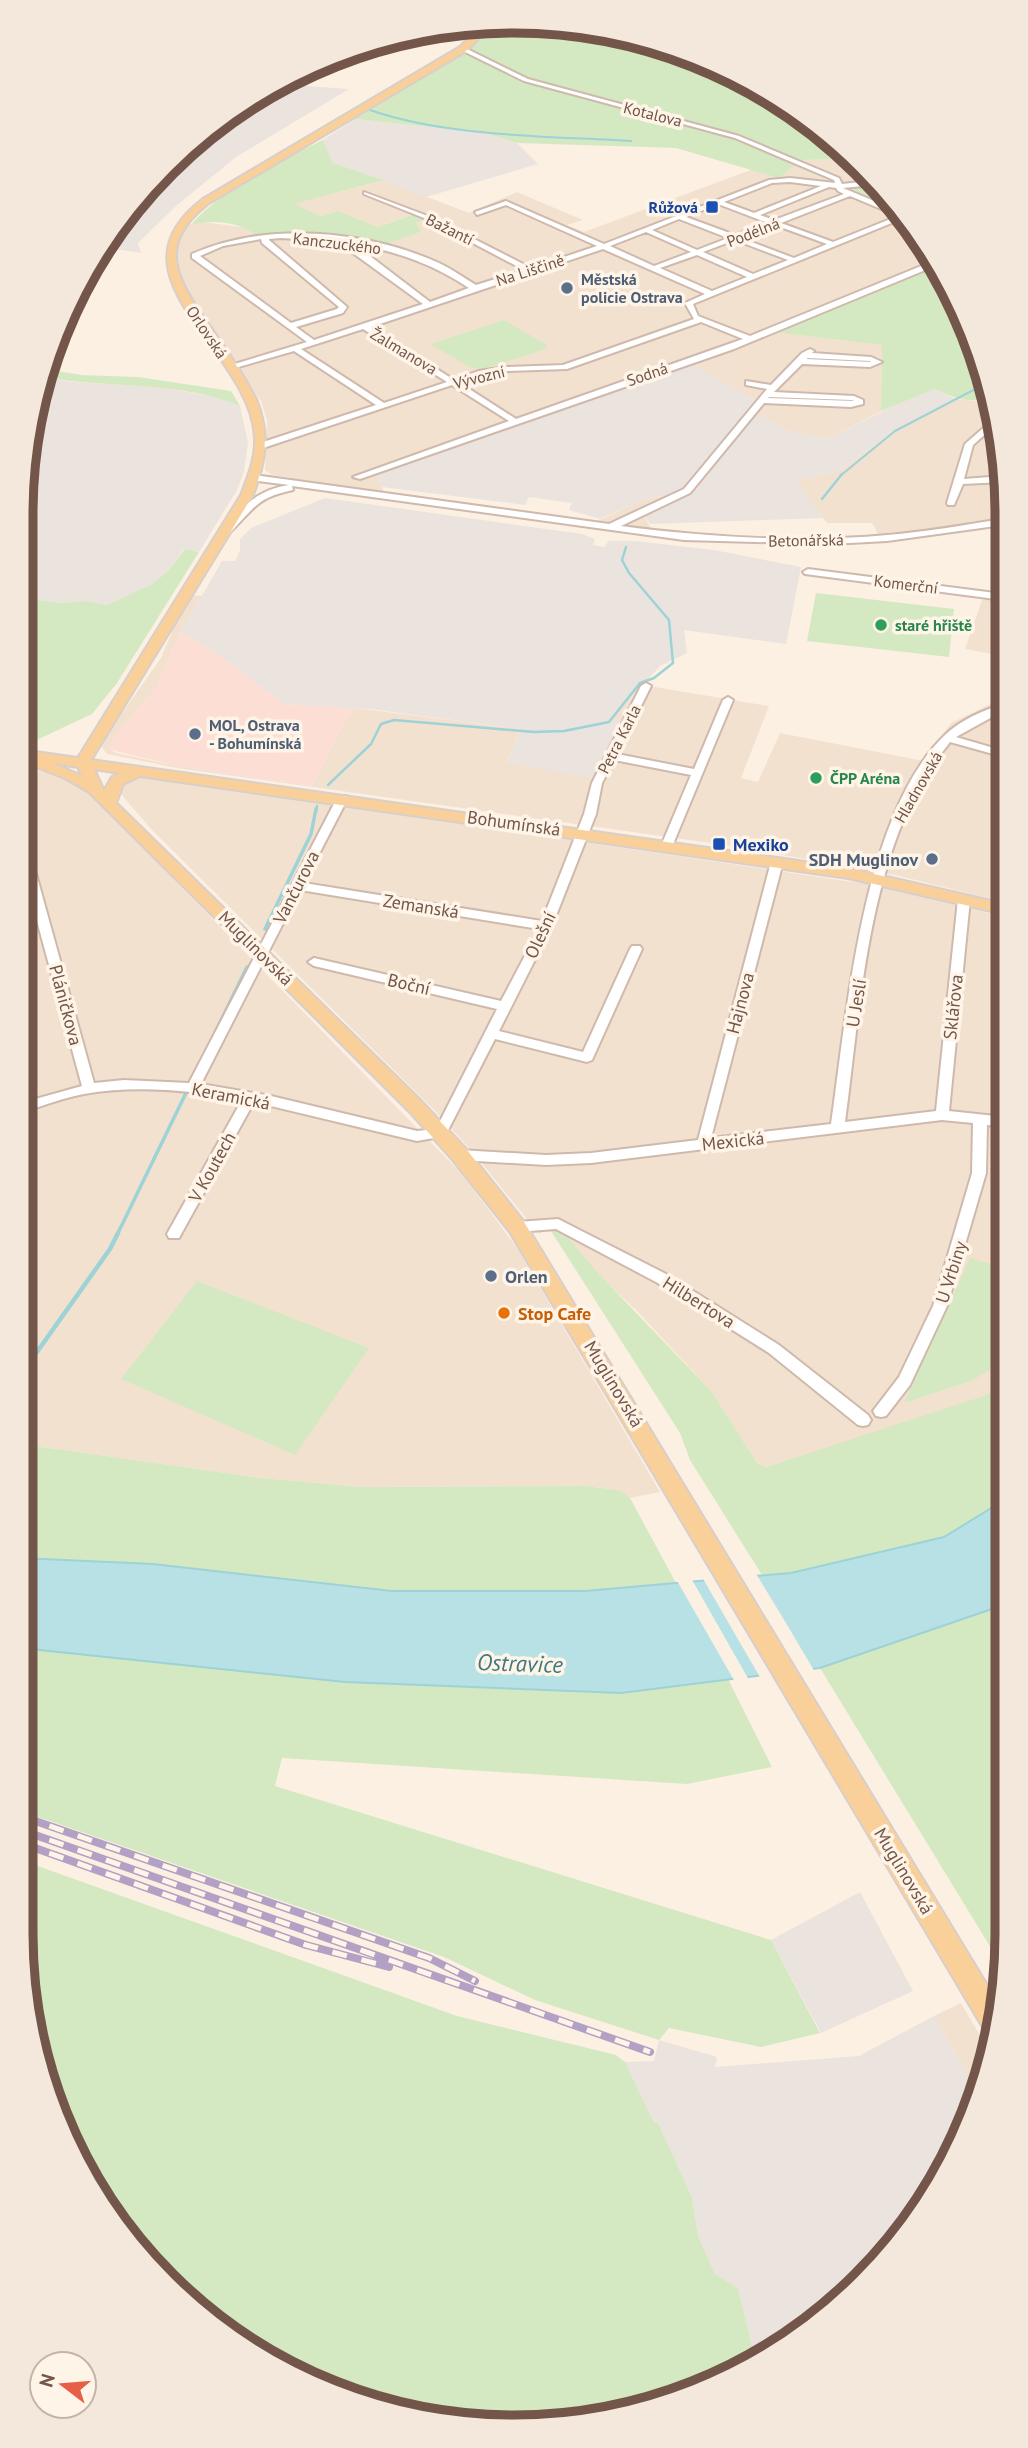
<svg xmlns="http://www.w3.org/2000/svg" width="1028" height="2448" viewBox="0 0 1028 2448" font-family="'PT Sans',sans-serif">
	<rect width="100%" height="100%" fill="#fcf0e2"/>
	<path fill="#f3e1d0" d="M846 159 874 185 848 187 849 191 905 214 935 265 775 332 882 345 881 411 829 439 789 431 755 413 692 492 643 514 652 530 595 522 642 500 674 493 689 484 756 401 687 363 377 475 384 493 272 475 265 470 267 420 261 401 184 287 173 257 179 235 186 225 203 222 248 228 259 237 420 233 416 223 427 220 415 214 378 227 338 211 321 216 293 204 383 180 469 213 517 192 583 220 567 225 584 232 753 169 779 177 801 160Z
		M989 397 1003 449V516L968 524 878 534 872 523H827L795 481 839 471 902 426 955 399 978 401Z
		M985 592 1003 594V656L965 649Z
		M192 595 202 596 181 632 156 689 120 729 111 750 116 753 178 766 312 786 342 726 355 708 521 729 507 762 624 722 611 719 643 685 769 706 741 778 758 782 780 733 924 761 951 723 1003 698 1004 902 895 875 739 847 177 768 107 754 102 747 103 740 161 658 177 620Z
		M21 766 67 778 95 799 461 1173 517 1248 660 1492 630 1498 622 1491 588 1486 362 1487 262 1478 21 1444Z
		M139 776 886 887 1004 917 1005 1383 986 1395 867 1436 767 1467 757 1463 712 1392 638 1312 549 1228 539 1234 471 1150 433 1109 152 830 119 792 125 779Z
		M961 2003 988 2049 980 2095 934 2016Z"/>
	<path fill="#fcded5" d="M181 632 219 655 284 704 355 708 342 726 312 786 178 766 111 750 109 746 120 729 156 689Z"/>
	<path fill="#ebe3dd" d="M285 79 296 80 291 85 349 89 236 157 176 206 138 243 141 253 102 247 144 189 159 179 156 177 214 123Z
		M355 119 486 133 517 143 538 164 426 197 333 163 323 140Z
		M688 363 756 400 689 484 674 493 642 500 600 519 569 510 572 503 529 497 525 505 382 487 377 475Z
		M44 377 72 382 159 387 222 398 240 406 248 443 244 471 237 490 199 552 184 549 168 571 152 584 107 605 85 601 61 603 21 598V514Z
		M934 389 955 399 902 426 839 471 796 481 823 518 650 524 643 514 692 492 755 412 789 431 829 439 902 401Z
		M325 498 582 534 595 539 593 545 605 547 608 541H635L714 550 801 567 786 644 684 630 687 653 660 666 612 718 625 722 600 779 507 763 521 729 370 709 284 704 219 655 181 632 222 561H235L240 550V539L251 528Z
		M860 1892 913 1991 821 2033 771 1940Z
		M934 2016 980 2095 941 2180 885 2259 756 2363 738 2288 715 2274 698 2236 692 2197 658 2123 654 2124 625 2062 654 2061 659 2040 717 2057 715 2067 859 2056Z"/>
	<path fill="#d4e9c1" d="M500 23 579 25 673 47 788 104 846 159 801 160 779 178 676 148 517 143 486 133 355 119 467 51Z
		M323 140 333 163 383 180 294 204 321 216 338 211 378 227 415 214 428 219 416 223 421 232 380 246 338 239 258 237C242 222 212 219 191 225 219 191 283 159 323 140Z
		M874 185 905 213 849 191 848 187Z
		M935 265 969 325 989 397C970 405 952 397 934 389L881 411 882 345 773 332Z
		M504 320 547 345 545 349 484 369 472 368 430 344Z
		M45 369 82 375 138 377 231 391 240 406C178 380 109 389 44 377Z
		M185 549 199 552 117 683 92 714 28 744 21 743V598L61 603 85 601 107 605 152 584 168 571Z
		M816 593 954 609 949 657 807 641Z
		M549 1228 561 1229 598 1273 712 1392 757 1463 767 1467 986 1395 1005 1383 1006 1499 944 1537 791 1573 762 1575 690 1460 680 1433Z
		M970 1258 1005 1268V1361L971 1381 904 1403Z
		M197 1281 369 1348 295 1455 121 1379Z
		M21 1444 262 1478 362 1487 588 1486 622 1491 630 1498 676 1583 585 1591H392L153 1564 21 1558Z
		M1006 1601 1007 1934 1002 1966 820 1668 989 1610Z
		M21 1648 345 1682 621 1693 728 1679 772 1767 687 1784 282 1758 275 1786 771 1940 820 2033 761 2047 669 2028 659 2040 535 2000 444 1957 21 1811Z
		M21 1860 457 2016 616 2055 625 2062 654 2123H658L692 2197 698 2236 715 2274 738 2288 756 2363 672 2401 579 2423 418 2418 268 2361 143 2259 87 2180 47 2093 21 1934Z"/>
	<path fill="#b7e1e5" stroke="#9dd2d7" stroke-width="2" d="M1006 1499V1601L989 1610 820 1668 621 1693 345 1682 21 1648V1558L153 1564 392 1591H585L791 1573 944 1537Z"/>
	<path fill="#fcf0e2" d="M755 1572 783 1618 815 1672 761 1679 702 1577Z
		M691 1578 749 1680 735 1682 676 1579Z"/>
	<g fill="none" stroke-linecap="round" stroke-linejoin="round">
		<path stroke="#9dd2d7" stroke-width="2" d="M504 23 585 37 642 40
			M462 44 484 22
			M424 68 450 53
			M370 110C447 137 549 136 631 141
			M840 476 895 431 985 384"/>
		<path stroke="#9dd2d7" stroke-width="2.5" d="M822 499 842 474
			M328 785 371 744 381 724 394 720 534 732 564 731 609 722 640 683 654 678 673 663 669 620 629 573 622 560 626 547
			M316 811 317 806"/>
		<path stroke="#9dd2d7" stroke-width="3.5" d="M265 929 311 834 316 809
			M211 1041 247 967
			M117 1235 186 1093"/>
		<path stroke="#9dd2d7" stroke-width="4.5" d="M21 1369 32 1359 110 1249 118 1233"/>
		<g stroke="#cfb9ac" stroke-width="4">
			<path id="minor" d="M463 47 528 79 739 136 839 178 842 184 870 181 874 185 843 188 905 214 908 219 904 218 693 304 698 316 750 336 931 262 935 266 734 349 360 479 353 477 509 421 452 385 263 448H257V444L376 405 294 351 228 370V366L307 342 192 258V254C267 221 365 230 439 263 452 269 464 278 476 285L524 270 429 220 364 194V192L433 218 531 268 597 246 506 205 477 215 475 212 506 201 604 244 769 180 790 178 835 183 834 180 735 138 524 81 461 50ZM790 182 821 186 754 213 724 202 772 183ZM829 187 836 188 838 191 844 194 774 220 760 215ZM850 196 898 216 833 242 781 223ZM718 204 768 223 735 235 686 217ZM679 219 728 238 697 250 652 230ZM775 225 827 244 794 258 741 238ZM646 232 691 252 654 266 610 246ZM281 238 345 242 346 248 423 304 314 340 296 327 343 313 347 307 269 240V239ZM261 239 262 243 339 307 337 309 291 323 200 256 223 246ZM735 240 788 260 753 274 703 252ZM353 243C397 252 431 263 469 288L430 302ZM603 249 705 294 685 303 694 319 563 365 505 367 479 371 454 380 371 327ZM697 255 747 277 712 291 660 268ZM701 322 743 339 516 419 460 383 505 371 567 369ZM363 329 447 382 384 403 301 349Z
				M810 349 814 351 812 353 871 357 882 362 870 367 802 364 774 392 854 396 863 400V404L851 407 764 403 690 493 621 526C705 537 802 543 887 535 925 532 964 525 1003 519V525L887 541 831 544 684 540 292 486 293 490C254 498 254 510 227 535L219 533C241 509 255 490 289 485L251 480 250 478 254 475 609 524 684 489 767 389 746 385V381L771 385 802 353ZM808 358 870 361 871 362 806 359ZM769 397 852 400 854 401 768 398Z
				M989 423 996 425 998 430 991 429 973 445 964 479 1003 476V482L963 484 954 505H948L947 503 965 444Z
				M808 569 1003 594V600L805 574 803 572Z
				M646 683 651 686 617 754 694 769 723 700 728 697 733 700 671 849 667 850 661 846 691 775 614 760 602 783 596 814 552 926 499 1031 583 1052 630 949 632 946H640L642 949 592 1060 587 1062 495 1039 445 1136 417 1141 254 1102 179 1238H169L167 1234 242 1100C191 1090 136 1085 84 1094 62 1098 42 1106 21 1113V1103L82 1086 21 862V837L27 841 94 1083 124 1080 189 1083 338 796H346L348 798 304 883 542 921 584 814 592 783 641 686ZM300 890 539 929 501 1001 314 958 308 962 314 966 497 1009 436 1129 417 1131 271 1096 201 1084Z
				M1003 704V711L956 737 1004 751V757L950 742C942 753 932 764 925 776 867 876 860 1009 845 1122L936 1111 958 899 960 896H968L970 899 949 1111 1005 1117V1127L987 1125 986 1173 947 1306 910 1385 886 1416 881 1417 876 1416 873 1411 899 1377 933 1306 972 1173 973 1123 942 1120 591 1163 546 1165 460 1160 453 1155 460 1150 546 1155 591 1153 698 1140 771 862 777 858 783 862 711 1138 831 1124C847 1013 862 813 946 734 961 720 984 710 1003 704Z
				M558 1219 666 1274 779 1345 868 1415 871 1420 868 1425 863 1426 858 1425 769 1353 656 1282 556 1229 517 1232 512 1231 510 1227 512 1223 517 1222Z"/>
		</g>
		<g stroke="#d8cfcc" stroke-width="4">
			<path id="major" d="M486 22H495L466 51 209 203C152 247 179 282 213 331 229 353 243 375 256 399 270 434 266 460 253 495L91 760 848 868 1004 904V914L848 878 140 776 123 784 116 803 421 1101 467 1150 524 1222 996 2000 991 2032 984 2029 510 1232 453 1160 409 1111 89 792 65 778 34 766 33 760 21 758V750L78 758 241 495C248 477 256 458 255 438 252 350 100 277 203 199L460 47ZM52 763 78 767 82 776ZM94 769 120 773 112 777 104 791Z"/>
		</g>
		<use href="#minor" fill="#fff" fill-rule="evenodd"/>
		<use href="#major" fill="#fad09a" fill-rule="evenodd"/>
		<g stroke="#b2a1c5" stroke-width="8">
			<path id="rail" d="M21 1816 429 1958 475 1981
				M21 1830 650 2052
				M21 1843 306 1945 389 1967"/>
		</g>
		<use href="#rail" stroke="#fff4e8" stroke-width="5" stroke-dasharray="15" stroke-linecap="butt"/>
	</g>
	<g fill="#1a4fb4" stroke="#fff4e8" stroke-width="2.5">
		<rect x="705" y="200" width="14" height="14" rx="3.5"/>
		<rect x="712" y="837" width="14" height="14" rx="3.5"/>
	</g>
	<g fill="#5c6f8a" stroke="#fff4e8" stroke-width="2.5">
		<circle cx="567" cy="288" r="7"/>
		<circle cx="195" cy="734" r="7"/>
		<circle cx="932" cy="859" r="7"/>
		<circle cx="491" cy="1276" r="7"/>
	</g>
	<g fill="#2e9e5b" stroke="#fff4e8" stroke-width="2.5">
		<circle cx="881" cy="625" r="7"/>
		<circle cx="816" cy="778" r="7"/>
	</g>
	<circle fill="#e8710a" stroke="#fff4e8" stroke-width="2.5" cx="504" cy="1313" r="7"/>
	<g text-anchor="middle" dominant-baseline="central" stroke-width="7" stroke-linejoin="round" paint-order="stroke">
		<g font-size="16" fill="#735549" stroke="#fff4e8">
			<text transform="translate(653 114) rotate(14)">Kotalova</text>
			<text transform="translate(450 229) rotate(26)">Bažantí</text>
			<text transform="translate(753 232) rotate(-21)">Podélná</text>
			<text transform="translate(337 243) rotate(7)">Kanczuckého</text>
			<text transform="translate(530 270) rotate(-18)">Na Liščině</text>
			<text transform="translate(207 332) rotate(56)">Orlovská</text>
			<text transform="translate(404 351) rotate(31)">Žalmanova</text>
			<text transform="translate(647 374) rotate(-19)">Sodná</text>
			<text transform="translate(479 377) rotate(-14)">Vývozní</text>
			<text transform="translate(806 540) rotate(-1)">Betonářská</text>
			<text transform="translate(906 584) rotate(7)">Komerční</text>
			<text transform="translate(619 739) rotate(-63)">Petra Karla</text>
			<text transform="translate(918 787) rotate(-60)">Hladnovská</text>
		</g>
		<g font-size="16" font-weight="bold" fill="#164399" stroke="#fff4e8" text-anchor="end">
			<text x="698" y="207">Růžová</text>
		</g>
		<g font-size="16" font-weight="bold" fill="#4e5e75" stroke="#fff4e8" text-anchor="start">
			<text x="581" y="279">Městská<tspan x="581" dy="18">policie Ostrava</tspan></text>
			<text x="209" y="725">MOL, Ostrava<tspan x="209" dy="18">- Bohumínská</tspan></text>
		</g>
		<g font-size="16" font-weight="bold" fill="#27864d" stroke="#fff4e8" text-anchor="start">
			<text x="895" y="625">staré hřiště</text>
			<text x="830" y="778">ČPP Aréna</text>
		</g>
		<g font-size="18" fill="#735549" stroke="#fff4e8">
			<text transform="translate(514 823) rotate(8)">Bohumínská</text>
			<text transform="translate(296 887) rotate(-63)">Vančurova</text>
			<text transform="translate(421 906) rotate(9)">Zemanská</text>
			<text transform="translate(540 935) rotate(-65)">Olešní</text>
			<text transform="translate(256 948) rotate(45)">Muglinovská</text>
			<text transform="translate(409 984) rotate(13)">Boční</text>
			<text transform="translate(740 1003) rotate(-75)">Hajnova</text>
			<text transform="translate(856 1003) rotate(-81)">U Jeslí</text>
			<text transform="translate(66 1005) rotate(75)">Pláničkova</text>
			<text transform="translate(953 1007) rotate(-84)">Sklářova</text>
			<text transform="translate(231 1096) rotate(11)">Keramická</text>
			<text transform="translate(733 1141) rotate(-6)">Mexická</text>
			<text transform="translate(212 1167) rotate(-61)">V Koutech</text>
			<text transform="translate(951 1272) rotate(-72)">U Vrbiny</text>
			<text transform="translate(699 1302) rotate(32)">Hilbertova</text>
			<text transform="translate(614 1384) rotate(59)">Muglinovská</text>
			<text transform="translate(904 1871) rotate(59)">Muglinovská</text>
		</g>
		<g font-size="18" font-weight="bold" fill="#164399" stroke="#fff4e8" text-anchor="start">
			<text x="733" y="844">Mexiko</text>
		</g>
		<g font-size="18" font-weight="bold" fill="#4e5e75" stroke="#fff4e8" text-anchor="end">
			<text x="918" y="859">SDH Muglinov</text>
			<text x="505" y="1276" text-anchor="start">Orlen</text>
		</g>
		<g font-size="18" font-weight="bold" fill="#c56008" stroke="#fff4e8" text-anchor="start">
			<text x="518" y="1313">Stop Cafe</text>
		</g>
		<g font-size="23" font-style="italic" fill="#3f797f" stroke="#fff4e8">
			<text transform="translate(520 1663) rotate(2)">Ostravice</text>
		</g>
	</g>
	<path d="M0 0H1028V2448H0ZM514 33H514A481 481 0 0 1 995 514V1934A481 481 0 0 1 514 2415H514A481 481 0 0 1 33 1934V514A481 481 0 0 1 514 33Z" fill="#f4e7db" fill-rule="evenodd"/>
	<path fill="none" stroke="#735549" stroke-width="9" d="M514 33H514A481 481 0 0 1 995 514V1934A481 481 0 0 1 514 2415H514A481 481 0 0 1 33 1934V514A481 481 0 0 1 514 33Z"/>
	<g transform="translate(63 2385) rotate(286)"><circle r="33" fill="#fff4e8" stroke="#c7b4a8" stroke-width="2"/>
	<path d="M0-5L12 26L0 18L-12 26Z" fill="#e66047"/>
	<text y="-10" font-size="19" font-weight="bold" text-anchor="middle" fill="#735549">N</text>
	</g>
</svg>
